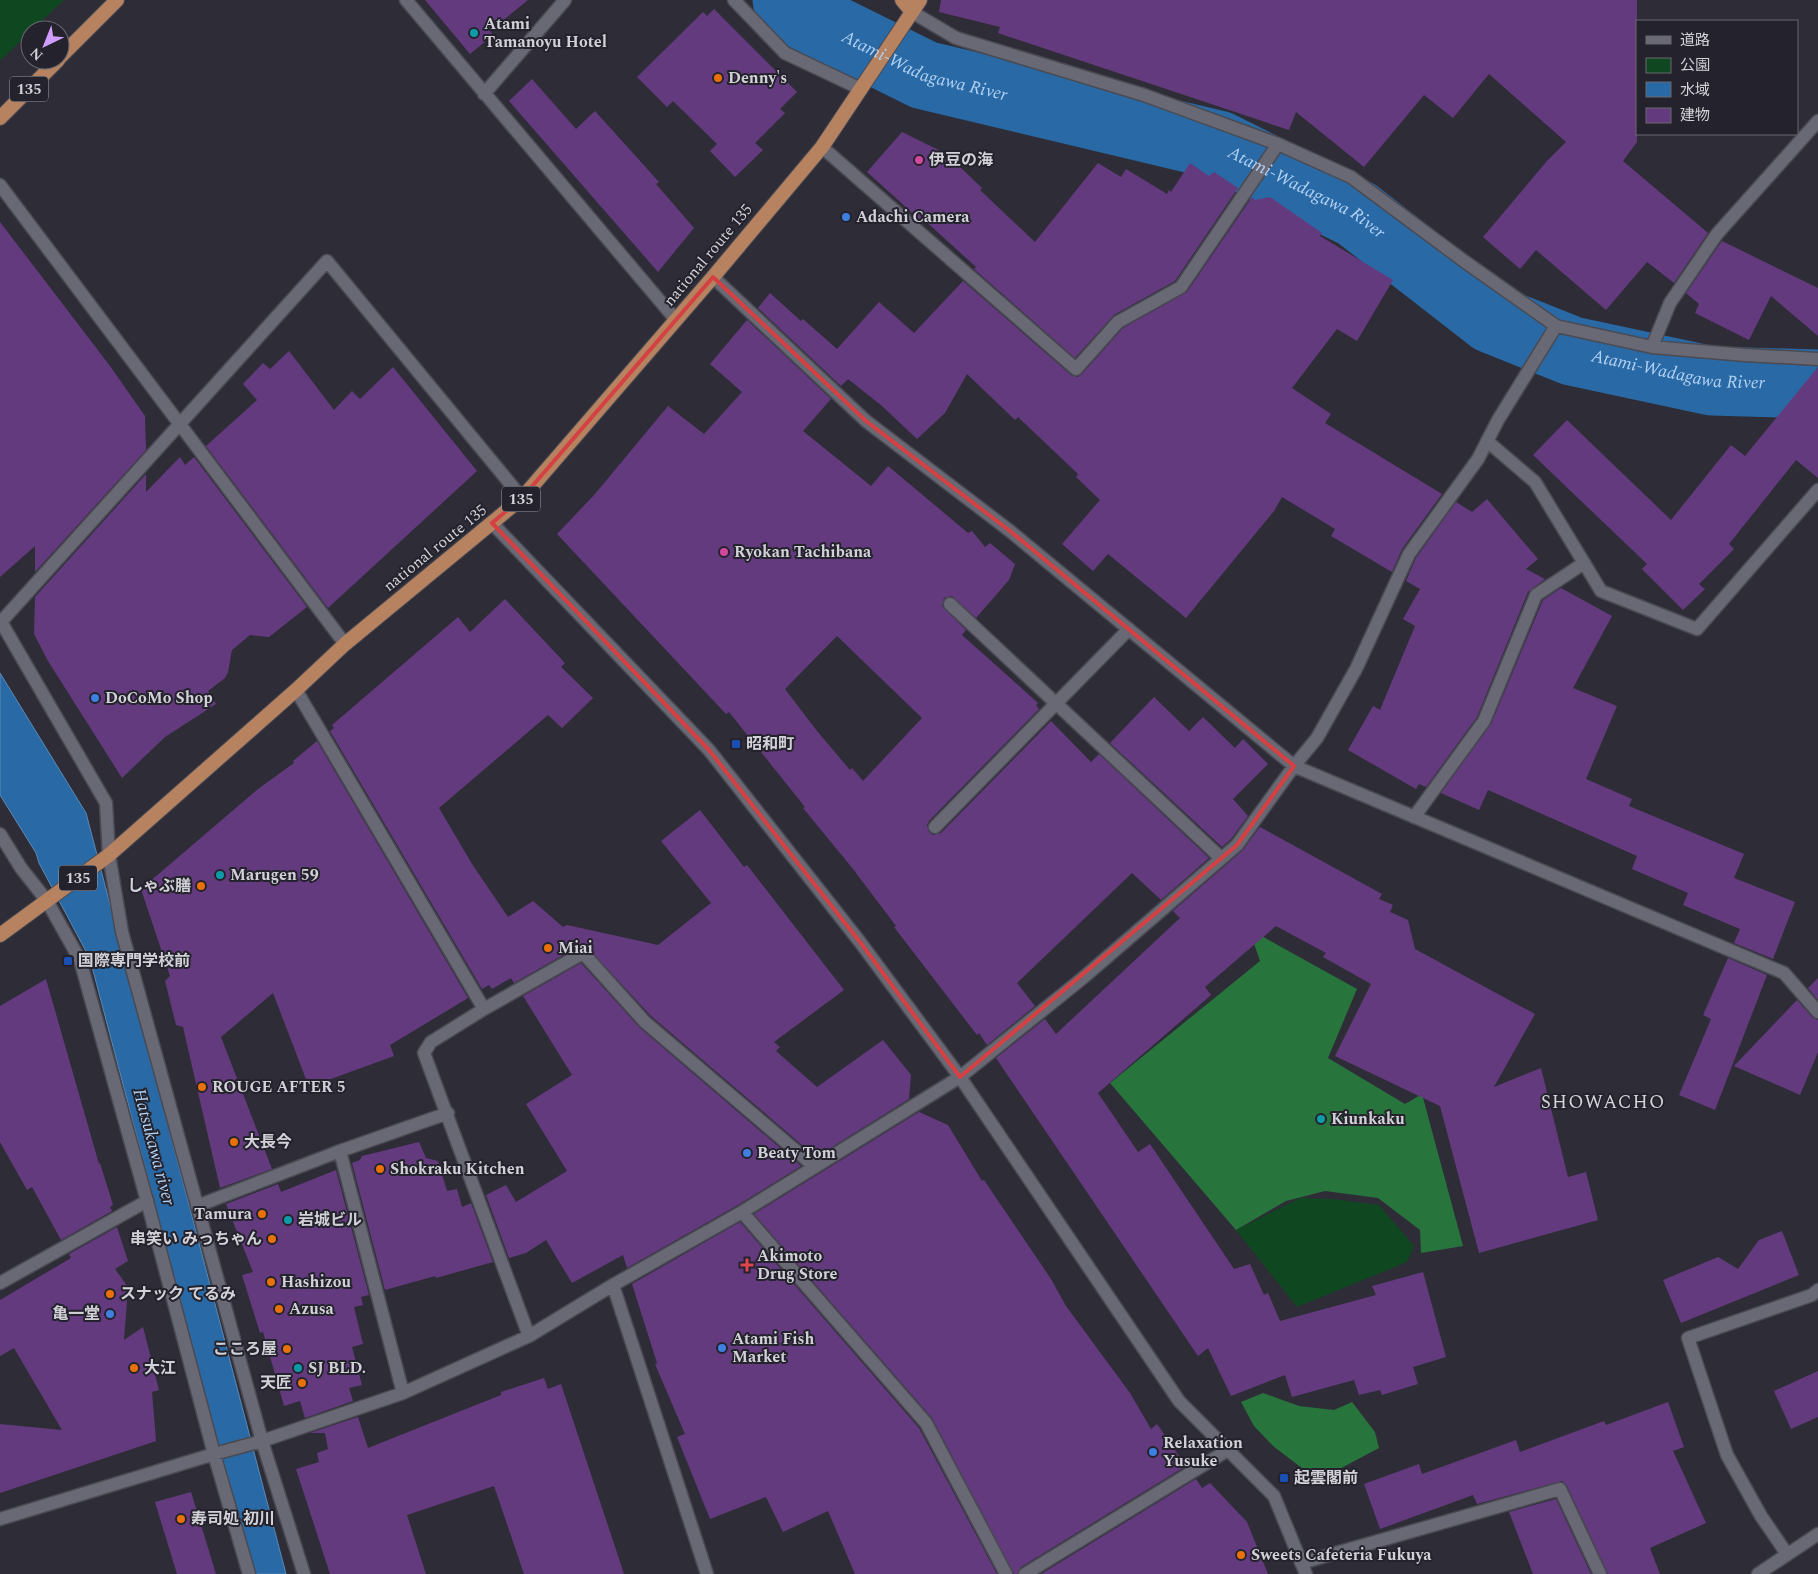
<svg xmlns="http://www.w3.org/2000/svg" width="1818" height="1574" viewBox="0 0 1818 1574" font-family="Spectral,'Noto Sans JP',serif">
	<rect width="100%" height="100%" fill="#2e2d37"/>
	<path fill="#0f4720" d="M0 0H64L32 30H30V32L0 61Z
		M1300 1198 1333 1199 1379 1205 1414 1246 1407 1262 1297 1307 1236 1230Z"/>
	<path fill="#27743c" d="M1249 929 1357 989 1328 1058 1405 1104 1422 1094 1463 1246 1421 1253 1420 1230 1378 1198 1325 1191 1286 1201 1236 1230 1110 1083 1260 961Z
		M1263 1393 1299 1406 1334 1410 1352 1402 1375 1432 1379 1448 1332 1473 1307 1472 1273 1446 1254 1426 1241 1402Z"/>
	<path fill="#296aa6" stroke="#5b89b5" d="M0 673 86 813 286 1574H252L90 959 39 863 36 853 0 795Z"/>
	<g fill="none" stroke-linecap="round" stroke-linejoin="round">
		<path stroke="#296aa6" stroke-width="69" id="s1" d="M787 0 799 13 924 75 1218 145 1357 214 1492 319 1572 351 1712 381 1818 384"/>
	</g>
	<path fill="#643a7e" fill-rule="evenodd" d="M425 0H528L490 31 493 35 470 54Z
		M941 0H1637V142L1623 161 1708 233 1674 283 1647 262 1606 310 1536 250 1520 269 1483 237 1547 161 1566 142 1489 74 1453 118 1424 95 1364 167 1296 112 1289 130 998 33 1000 27 939 12Z
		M714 9 797 92 780 109 785 113 755 143 763 150 735 177 710 151 717 144 673 101 667 107 637 77 703 12 707 16Z
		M532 79 576 129 595 111 659 182 656 184 694 228 658 272 509 101Z
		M902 132 963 162 959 166 982 188 980 190 1035 242 1098 163 1121 177 1126 169 1167 194 1169 190 1171 192 1190 163 1209 176 1214 172 1238 188 1175 281 1114 315 1075 358 974 269 976 267 922 218 920 220 867 172Z
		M1252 197 1255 200 1270 197 1322 233 1320 236 1393 280 1357 341 1337 329 1292 388 1331 414 1325 423 1442 494 1402 549 1392 572 1331 536 1335 529 1282 497 1274 511 1186 618 1108 554 1093 571 1062 544 1100 500 1076 477 1078 474 1018 417 1015 420 967 374 945 413 917 439 882 406 848 379 841 386 758 308 770 293 801 321 803 319 837 349 879 302 914 333 963 281 1071 375 1078 377 1082 374 1123 328 1187 292Z
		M0 222 110 366 145 416 146 450 35 572V546L0 577Z
		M1722 241 1818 288V336L1771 296 1749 340 1695 313 1699 304 1686 293Z
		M747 320 831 399 803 431 871 486 888 466 968 533 972 531 985 547 990 543 1015 564 1009 580 976 618 952 596 944 598 942 606 966 630 962 635 1038 703 1036 705 1039 709 929 821 927 825 929 832 933 835 941 833 1051 721 1091 762 1099 754 1209 858 1161 900 1132 873 1017 983 1035 1006 987 1045 979 1033 977 1035 894 927 896 926 853 869 803 808 805 807 729 712 726 714 557 534 595 494 668 406 704 434 742 392 710 364ZM837 636 922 718 863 781 852 768 850 770 817 731 785 689Z
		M289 351 334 410 352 391 360 399 393 367 477 471 328 608 206 446 257 400 243 384 263 363 270 369Z
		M1818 367V478L1796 460 1729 544 1734 549 1699 584 1705 589 1683 610 1642 569 1647 564 1533 455 1567 420 1671 520 1731 445 1745 456Z
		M180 457 185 465 194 457 307 607 269 637 250 635 232 650 228 672 225 678 208 691 216 704 165 737 122 778 48 661 34 634 35 597 146 474V492Z
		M1487 499 1538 559 1526 569 1545 579 1528 592 1477 717 1426 787 1419 784 1416 789 1348 750 1373 706 1380 710 1415 626 1403 619 1420 589 1406 581 1416 558 1456 502 1472 512Z
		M1561 588 1612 616 1573 688 1617 706 1586 779 1632 799 1629 806 1744 854 1734 878 1795 902 1773 959 1734 943 1740 929 1683 905 1688 893 1632 869 1637 856 1488 790 1479 810 1441 793 1491 724 1543 600Z
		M505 599 565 663 561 667 593 698 562 728 548 715 439 808 472 864 508 917 533 901 563 927 567 925 658 945 711 903 661 841 700 810 744 867 747 865 844 990 774 1042 780 1047 776 1051 817 1087 883 1040 911 1075 909 1099 816 1157 651 1016 586 946H579L514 983 511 978 492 989 489 985 482 989 330 731 334 728 332 725 458 617 470 632Z
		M1154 697 1189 731 1203 717 1235 748 1243 739 1268 764 1233 799 1248 816 1231 839 1222 847 1110 743Z
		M317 741 468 998 390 1045 394 1056 309 1087 273 993 221 1037 272 1169 220 1188 183 1027 176 1025 165 981 170 976 141 889 258 789 294 763 293 761Z
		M1260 827 1382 894 1379 899 1393 905 1390 912 1408 920 1415 949 1535 1014 1494 1087 1541 1068 1568 1177 1586 1172 1598 1220 1479 1253 1440 1106 1335 1056 1371 984 1323 957 1326 953 1276 926 1205 987 1211 995 1098 1093 1138 1152 1150 1144 1234 1269 1250 1264 1264 1295 1268 1293 1280 1321 1376 1295 1372 1286 1423 1272 1446 1357 1413 1367 1418 1384 1382 1395 1380 1390 1359 1395 1354 1380 1292 1397 1285 1375 1231 1396 1208 1348 1198 1356 996 1058 1045 1019 1056 1034 1180 918 1173 911 1242 851Z
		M1728 958 1767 975 1715 1110 1679 1095 1711 1019 1703 1015Z
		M581 963 640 1028 801 1166 738 1205 627 1268 623 1255 572 1283 546 1240 526 1253 509 1258 486 1195 506 1185 516 1202 567 1171 526 1104 572 1075 523 996Z
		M1818 978V1000L1808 988Z
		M46 979 99 1164 100 1163 113 1205 110 1207 112 1211 61 1240 32 1187 27 1190 0 1142V1006Z
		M1797 1000 1812 1017 1818 1020V1052L1800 1095 1734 1066Z
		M919 1112 948 1125 982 1181 984 1180 1051 1279 1066 1306 1130 1393 1151 1429 1157 1424 1186 1466 1021 1567 1017 1574H1014L932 1418 754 1214Z
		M419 1142 426 1158 438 1161 447 1191 457 1189 462 1207 471 1203 493 1262 436 1278 435 1276 385 1290 352 1163 360 1160 362 1156Z
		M336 1170 369 1295 361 1297 363 1305 354 1307 363 1344 352 1347 362 1385 349 1388 353 1401 305 1418 300 1401 284 1406 263 1332 260 1333 242 1275 253 1272 226 1204 278 1184 281 1192Z
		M740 1222 919 1428 997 1574H855L828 1511 783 1532 766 1497 710 1519 677 1437 685 1434 655 1364 657 1363 632 1284Z
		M117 1227 128 1261 115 1269 128 1287 124 1340 143 1327 159 1390 152 1392 156 1441 0 1493V1424L62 1430 14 1348 0 1356V1300L71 1258 69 1254Z
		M1782 1231 1799 1275 1681 1323 1663 1280 1718 1257 1738 1269 1759 1240Z
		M1818 1371V1417L1791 1429 1774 1391Z
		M544 1378 548 1389 561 1384 624 1574H524L494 1486 407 1515 426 1574H330L296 1469 319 1462 317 1453 328 1449 325 1433H310L358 1417 368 1448 501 1395V1392Z
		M1668 1402 1684 1447 1673 1451 1706 1523 1650 1548 1660 1574H1608L1567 1486 1562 1481 1477 1504 1473 1495 1380 1529 1364 1484 1419 1464 1422 1474 1516 1440 1520 1452 1604 1421 1606 1425Z
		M1196 1479 1202 1488 1210 1483 1247 1522 1268 1574H1041Z
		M191 1492 216 1574H177L155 1502Z
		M1556 1499 1591 1574H1533L1509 1512Z"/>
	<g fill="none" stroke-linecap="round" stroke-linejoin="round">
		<g stroke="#4a4a53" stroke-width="15">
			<path id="service" d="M950 604 1221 858
				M1414 817 1484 721 1536 595 1584 563
				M935 827 1129 629
				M0 1283 147 1201"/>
		</g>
		<g stroke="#4a4a53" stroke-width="15">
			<path id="minor" d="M406 0 676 320
				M734 0 785 53 861 89
				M912 12 956 38 1144 95 1278 144 1351 177 1464 261 1556 326
				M484 94 565 0
				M822 147 1076 369 1118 322 1181 287 1278 144
				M0 185 345 644
				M713 277 866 421 1010 531 1294 766 1784 973 1818 1012
				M1652 347 1745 355 1818 359
				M1487 441 1535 482 1601 591 1697 629 1818 490
				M0 620 106 803 109 855 122 932 262 1441 304 1574
				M0 623 327 261 522 498
				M296 690 484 1009 431 1042 424 1053 529 1336
				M0 834 21 868 47 901 80 960 147 1201 214 1454 249 1574
				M484 1009 583 953 645 1022 815 1167
				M340 1151 403 1393
				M197 1206 340 1151 448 1113
				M742 1212 926 1423 1006 1574
				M613 1285 707 1574
				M0 1519 214 1454 262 1441 403 1393 529 1336 613 1285 742 1212 960 1077 1084 977 1237 845 1294 766 1317 738 1356 669 1409 554 1478 459 1498 420 1556 326 1652 347 1670 303 1717 234 1818 121
				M1787 1554 1761 1516 1727 1455 1688 1338 1812 1295 1818 1290
				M1301 1563 1560 1489 1600 1574
				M1025 1574 1228 1450"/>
		</g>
		<g stroke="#4a4a53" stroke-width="15">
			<path id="tertiary" d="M492 523 709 750 860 942 960 1077 1179 1401 1274 1496 1306 1574
				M1758 1574 1818 1534"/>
		</g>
		<g stroke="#4a4a53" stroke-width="16">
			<path id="trunk" d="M902 0 912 12
				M60 57 117 0
				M0 118 58 60
				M0 935 109 855 296 690 345 644 522 498 713 277 822 147 920 0"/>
		</g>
		<use href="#service" stroke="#696975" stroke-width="12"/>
		<use href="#minor" stroke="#696975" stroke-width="12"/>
		<use href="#tertiary" stroke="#696975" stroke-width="12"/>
		<use href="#trunk" stroke="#b68260" stroke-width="14"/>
	</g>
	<path fill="none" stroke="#d54142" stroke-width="4" stroke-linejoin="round" d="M713 277 866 421 1010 531 1294 766 1237 845 960 1077 860 942 709 750 492 523 522 498Z"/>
	<g fill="#0f9aa8" stroke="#24232d" stroke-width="2">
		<circle cx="474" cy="33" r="5"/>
		<circle cx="220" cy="875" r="5"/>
		<circle cx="1321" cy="1119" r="5"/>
		<circle cx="288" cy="1220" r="5"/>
		<circle cx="298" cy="1368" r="5"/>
	</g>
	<g fill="#e8710a" stroke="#24232d" stroke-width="2">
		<circle cx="718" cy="78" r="5"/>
		<circle cx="201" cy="886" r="5"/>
		<circle cx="548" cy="948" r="5"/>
		<circle cx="202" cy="1087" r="5"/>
		<circle cx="234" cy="1142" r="5"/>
		<circle cx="380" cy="1169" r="5"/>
		<circle cx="262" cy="1214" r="5"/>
		<circle cx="272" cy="1239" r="5"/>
		<circle cx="271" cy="1282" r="5"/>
		<circle cx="110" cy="1294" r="5"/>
		<circle cx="279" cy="1309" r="5"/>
		<circle cx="287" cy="1349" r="5"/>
		<circle cx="134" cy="1368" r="5"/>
		<circle cx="302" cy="1383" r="5"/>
		<circle cx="181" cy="1519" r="5"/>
		<circle cx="1241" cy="1555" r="5"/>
	</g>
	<g fill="#d1479c" stroke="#24232d" stroke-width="2">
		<circle cx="919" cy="160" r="5"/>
		<circle cx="724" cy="552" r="5"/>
	</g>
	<g fill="#3f7fe0" stroke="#24232d" stroke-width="2">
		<circle cx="846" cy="217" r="5"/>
		<circle cx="95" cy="698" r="5"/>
		<circle cx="747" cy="1153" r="5"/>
		<circle cx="110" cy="1314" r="5"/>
		<circle cx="722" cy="1348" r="5"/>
		<circle cx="1153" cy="1452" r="5"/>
	</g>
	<g fill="#1a4fb4" stroke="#24232d" stroke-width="2">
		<rect x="731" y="739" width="10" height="10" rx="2.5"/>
		<rect x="63" y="956" width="10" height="10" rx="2.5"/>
		<rect x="1279" y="1473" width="10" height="10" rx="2.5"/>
	</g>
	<path fill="#e0444e" stroke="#24232d" stroke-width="2" d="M744.5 1257.5h5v5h5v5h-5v5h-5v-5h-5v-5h5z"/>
	<g text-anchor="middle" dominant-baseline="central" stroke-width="4" stroke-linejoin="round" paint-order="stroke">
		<g fill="#24232d" stroke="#9d9da4" stroke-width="1">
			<rect x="10" y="76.5" width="38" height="25" rx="4"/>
			<rect x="502" y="486.5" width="38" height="25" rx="4"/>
			<rect x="59" y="865.5" width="38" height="25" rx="4"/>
		</g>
		<g font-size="15" font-weight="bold" fill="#d1d1d7">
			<text x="29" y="89">135</text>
			<text x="521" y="499">135</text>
			<text x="78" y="878">135</text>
		</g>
		<g font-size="16" font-weight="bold" fill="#d1d1d7" stroke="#24232d" text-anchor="start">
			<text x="484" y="24">Atami<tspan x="484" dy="18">Tamanoyu Hotel</tspan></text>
			<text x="728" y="78">Denny's</text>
			<text x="929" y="160">伊豆の海</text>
			<text x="856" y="217">Adachi Camera</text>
			<text x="734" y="552">Ryokan Tachibana</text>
			<text x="105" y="698">DoCoMo Shop</text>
			<text x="746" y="744">昭和町</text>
			<text x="230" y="875">Marugen 59</text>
			<text x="191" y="886" text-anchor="end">しゃぶ膳</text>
			<text x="558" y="948">Miai</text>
			<text x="78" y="961">国際専門学校前</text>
			<text x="212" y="1087">ROUGE AFTER 5</text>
			<text x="1331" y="1119">Kiunkaku</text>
			<text x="244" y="1142">大長今</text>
			<text x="757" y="1153">Beaty Tom</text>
			<text x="390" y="1169">Shokraku Kitchen</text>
			<text x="252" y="1214" text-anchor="end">Tamura</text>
			<text x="298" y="1220">岩城ビル</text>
			<text x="262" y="1239" text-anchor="end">串笑い みっちゃん</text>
			<text x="757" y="1256">Akimoto<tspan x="757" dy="18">Drug Store</tspan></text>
			<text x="281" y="1282">Hashizou</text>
			<text x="120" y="1294">スナック てるみ</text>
			<text x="289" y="1309">Azusa</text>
			<text x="100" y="1314" text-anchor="end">亀一堂</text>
			<text x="732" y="1339">Atami Fish<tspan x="732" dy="18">Market</tspan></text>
			<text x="277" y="1349" text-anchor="end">こころ屋</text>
			<text x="144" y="1368">大江</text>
			<text x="308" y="1368">SJ BLD.</text>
			<text x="292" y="1383" text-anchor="end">天匠</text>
			<text x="1163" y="1443">Relaxation<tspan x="1163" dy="18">Yusuke</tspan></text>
			<text x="1294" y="1478">起雲閣前</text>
			<text x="191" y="1519">寿司処 初川</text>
			<text x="1251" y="1555">Sweets Cafeteria Fukuya</text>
		</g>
		<g font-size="16" fill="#d1d1d7" stroke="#24232d">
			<text transform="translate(708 255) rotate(-50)">national route 135</text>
			<text transform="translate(435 548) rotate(-39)">national route 135</text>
		</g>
		<g font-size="18" font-style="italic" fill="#b1d1f3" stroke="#24232d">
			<text stroke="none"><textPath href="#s1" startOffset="155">Atami-Wadagawa River</textPath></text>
			<text stroke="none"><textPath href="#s1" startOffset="560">Atami-Wadagawa River</textPath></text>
			<text stroke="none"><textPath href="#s1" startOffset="980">Atami-Wadagawa River</textPath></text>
			<text transform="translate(154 1147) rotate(75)">Hatsukawa river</text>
		</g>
		<g font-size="19" letter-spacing="1" fill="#d1d1d7" stroke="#24232d">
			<text x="1603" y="1102">SHOWACHO</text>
		</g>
	</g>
	<rect x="1636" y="20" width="162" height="115" fill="#24232d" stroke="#696971"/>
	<rect x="1646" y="36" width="25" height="8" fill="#696975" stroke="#696971"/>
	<text x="1680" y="45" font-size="15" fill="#d1d1d7">道路</text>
	<rect x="1646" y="58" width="25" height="15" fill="#0f4720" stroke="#696971"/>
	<text x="1680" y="70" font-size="15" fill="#d1d1d7">公園</text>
	<rect x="1646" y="82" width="25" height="15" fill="#296aa6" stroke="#696971"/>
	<text x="1680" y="95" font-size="15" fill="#d1d1d7">水域</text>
	<rect x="1646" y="108" width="25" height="15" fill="#643a7e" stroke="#696971"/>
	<text x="1680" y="120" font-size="15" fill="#d1d1d7">建物</text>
	<g transform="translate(45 45) rotate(223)"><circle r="24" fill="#24232d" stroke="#696971"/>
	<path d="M0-4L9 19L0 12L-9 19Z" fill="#d09dfe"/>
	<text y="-8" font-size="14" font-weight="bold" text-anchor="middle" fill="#d1d1d7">N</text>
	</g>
</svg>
